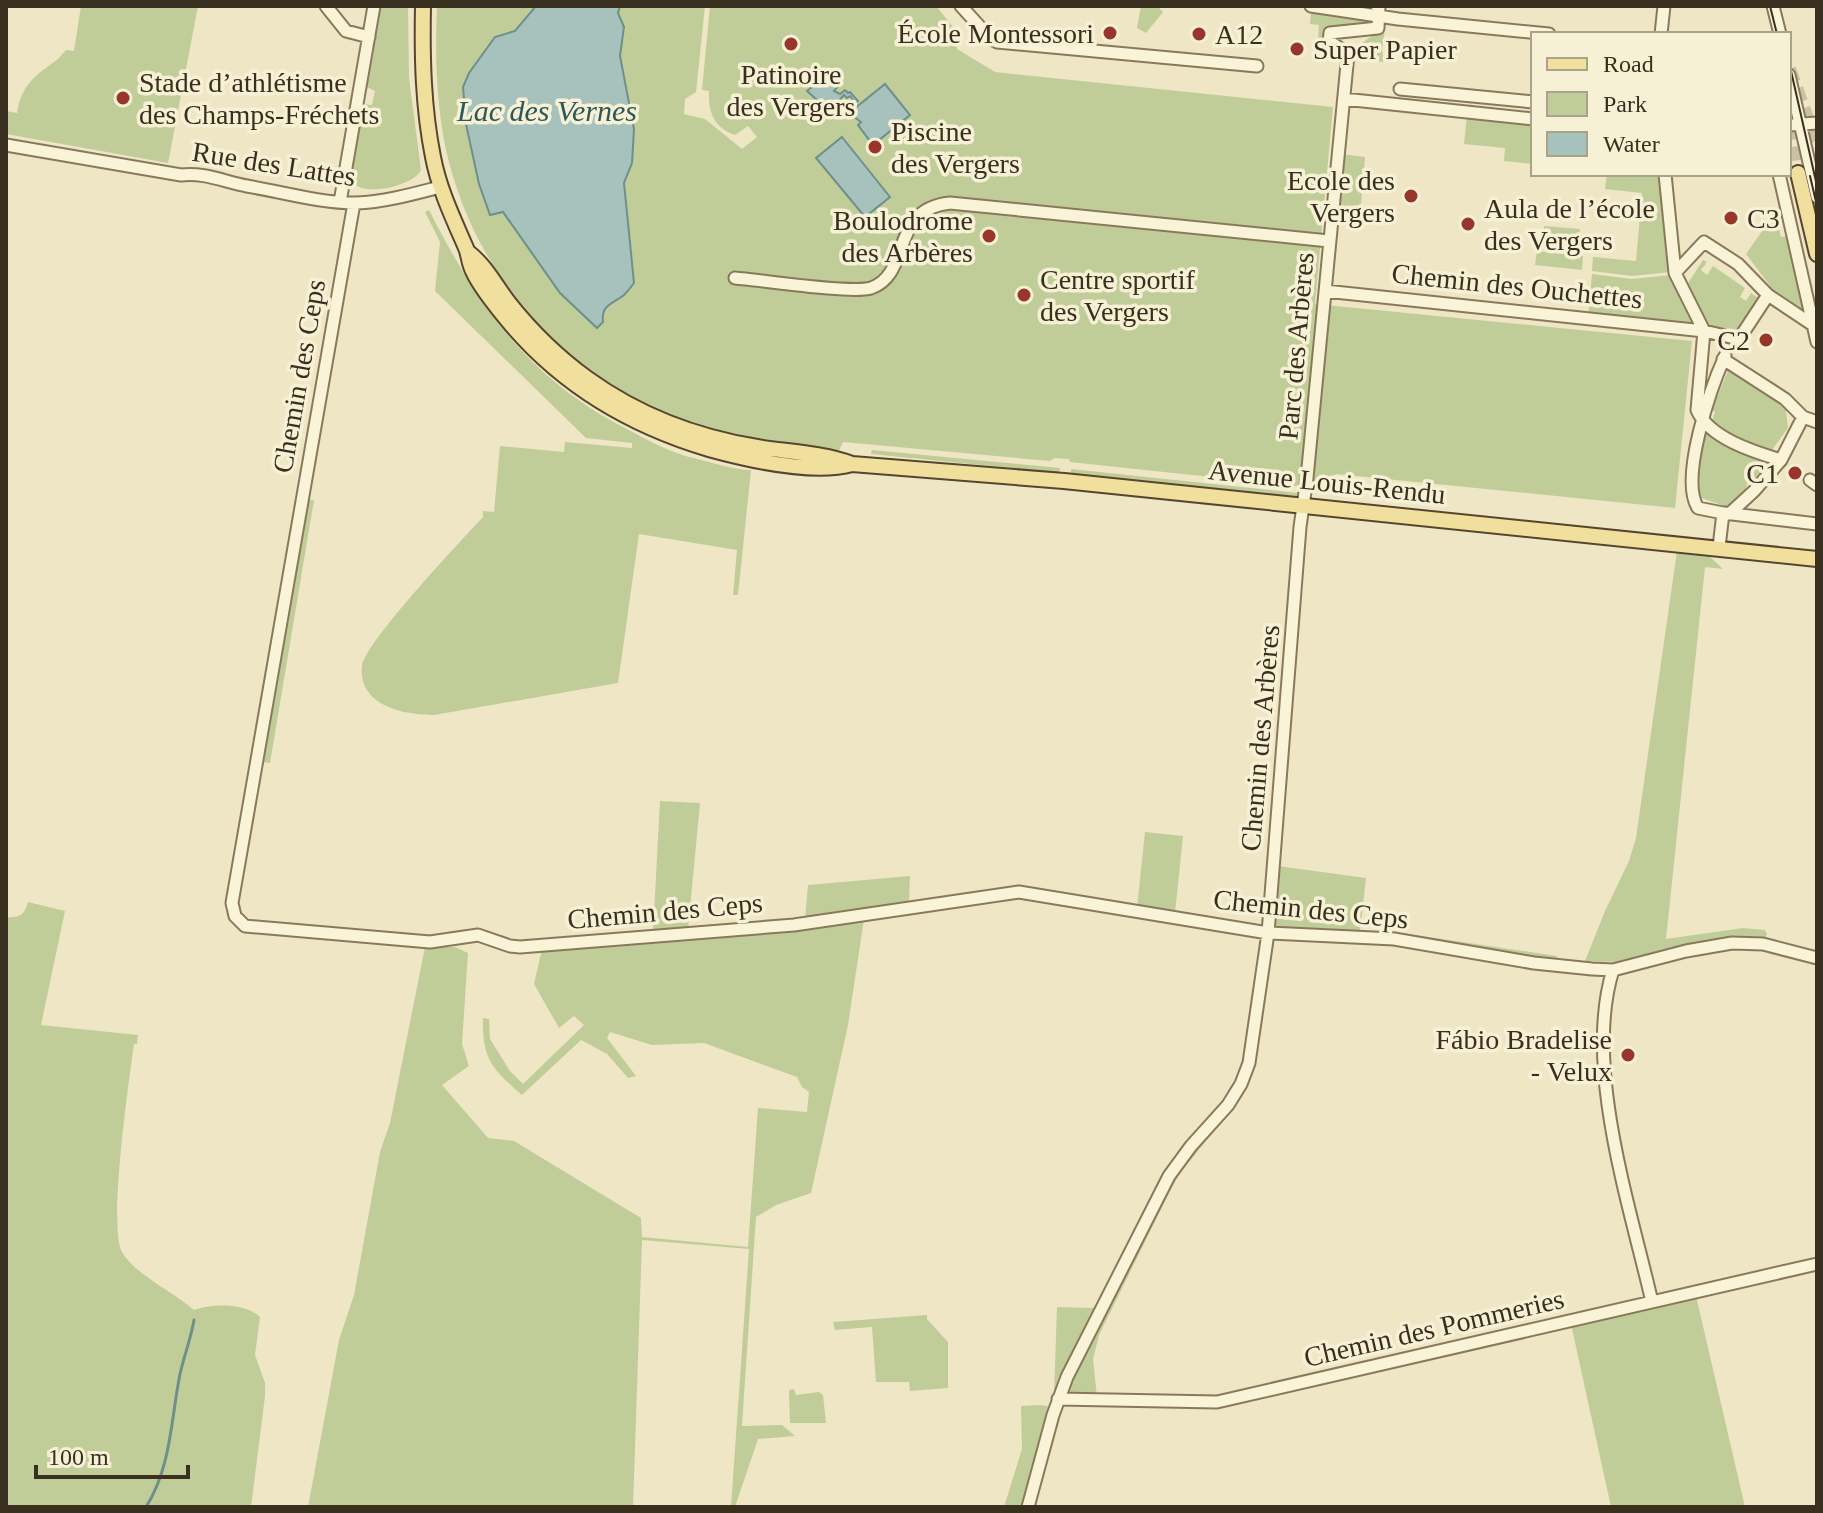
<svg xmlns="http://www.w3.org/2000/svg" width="1823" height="1513" viewBox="0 0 1823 1513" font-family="Georgia,serif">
	<rect width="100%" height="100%" fill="#eee6c5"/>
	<path fill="#c1cd99" d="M81 6H198L168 163 6 134V111L17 113C21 86 35 75 57 60L66 50 74 51Z
		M379 6H408L409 78 421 170C414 185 371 195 357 186L352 175 349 174 362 104 372 105 375 91 365 86Z
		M437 6H705L696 92 685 99 684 114 705 119 742 149 757 137 748 126 735 135C714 128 708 112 709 91L702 90 710 6H936L953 27 957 49 995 72 1333 107 1315 304 1692 341 1675 508 1336 474 1314 488 1070 462 1069 459 1054 458 1050 461 843 442 839 451C791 444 742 440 696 425 569 385 472 275 445 145 436 99 435 52 437 6Z
		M1141 6H1157L1163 12 1146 33 1137 28Z
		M1311 11 1334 17 1376 20 1375 26 1328 31 1346 58 1317 55 1319 25 1310 24Z
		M1380 23 1385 29 1382 50 1384 62 1351 58 1356 47 1379 31Z
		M1467 115 1533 121V164L1504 161 1505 148 1464 144Z
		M1341 154 1365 157 1360 216 1336 214Z
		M1607 174H1663L1671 272 1632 276 1592 271 1593 257 1636 261 1642 193 1605 189Z
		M1781 204 1787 222 1778 225 1781 237 1790 235 1808 314 1780 299 1746 254Z
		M429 210C478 306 527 377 625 428 649 441 671 453 697 459 714 463 734 470 751 470L738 595H733L737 550 639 534 618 683 434 715C404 715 358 706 362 666 365 642 461 541 483 517V511L494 512 500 446 564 452 565 442 632 448V443L586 438 435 291 440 242 425 212Z
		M1544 226 1580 229 1578 249 1542 245Z
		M1537 251 1583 256 1582 270 1535 265Z
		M1703 260 1707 262 1701 270 1707 275 1713 266 1745 288 1740 297 1746 301 1751 293 1758 298 1736 331 1709 328 1688 283Z
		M1592 274 1632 279 1671 275 1697 327 1588 316Z
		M1730 366 1785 404 1788 428 1769 454 1744 448 1711 424 1715 412 1712 409Z
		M1709 428 1767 458 1761 472 1747 484 1745 494 1730 508 1699 497 1697 493 1700 440H1704Z
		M872 450 1060 468 1059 473 871 454Z
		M1071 469 1298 493V497L1071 474Z
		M306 500H314L270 763 261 762Z
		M1677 551 1708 555 1723 569 1705 567 1666 939 1743 928 1765 930 1767 934 1765 938H1732L1623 962 1585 961 1605 911 1629 861 1636 838Z
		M660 801 700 803 688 930 653 933Z
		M1145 832 1183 836 1175 913 1137 908Z
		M1278 866 1366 878 1360 931 1274 927Z
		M910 876 909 903 805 920 808 885Z
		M28 902 65 911 41 1025 138 1035 137 1044H134C129 1080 108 1227 122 1252 135 1275 174 1292 194 1310 212 1303 246 1303 260 1317L255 1355 265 1383V1396L251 1507H6V917C19 918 25 915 28 902Z
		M864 919 848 1025 811 1193 776 1205 756 1217 742 1426 782 1425 795 1436 758 1439 735 1507H731L749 1249 642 1240 633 1507H308L339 1340 354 1295 380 1152 390 1123 425 947H455L468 953 462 1044 469 1066 442 1085 488 1138 514 1141 641 1218 642 1237 748 1247 758 1108 807 1112 809 1092 802 1087 797 1077 704 1043 652 1045 610 1032 607 1038 636 1076 628 1078 607 1054 581 1040 522 1095C492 1069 482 1059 483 1018L489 1019 490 1039 510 1071 523 1084 584 1025 574 1016 559 1028 534 984 542 949Z
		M1382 930 1557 956 1556 961 1382 934Z
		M1255 1066 1242 1097 1180 1173 1170 1191 1099 1335 1093 1359 1097 1397 1071 1395 1067 1387 1167 1186Z
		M1696 1296 1745 1507H1611L1571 1324Z
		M1057 1307 1095 1308 1054 1394Z
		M927 1315V1319L948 1342V1388L910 1391 909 1382H876L872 1327 835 1330 833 1322Z
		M794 1389 796 1395 819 1392 823 1395 826 1423H790L789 1390Z
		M1039 1405 1048 1406 1022 1507H1004L1022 1449 1021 1406Z"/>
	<path fill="#a7c2bd" stroke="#6d908b" stroke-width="2" d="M536 6H620L618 13 624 27 620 56 634 129 632 163 624 183 634 283C631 287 628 291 624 295 613 304 601 304 603 322L597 328 560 293 503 212 490 215 479 184 466 124 463 87 469 73 495 37 515 31Z
		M828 69 840 84 834 91 840 94 845 90 848 93 850 92 858 101 855 103 850 96 847 98 844 95 834 106 829 101V105L820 111 814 103 817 100 807 91 817 83 820 85 816 78Z
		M885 84 910 115 873 145 858 125 861 122 849 113Z
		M842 137 890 197 865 217 816 158Z"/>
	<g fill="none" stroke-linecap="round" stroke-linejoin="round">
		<path stroke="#6d908b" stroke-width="3" d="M146 1507C171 1468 171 1419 180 1374 184 1356 191 1338 194 1320"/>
		<path stroke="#cac1a4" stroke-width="14" stroke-dasharray="14 7" stroke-linecap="butt" d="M1789 69 1817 146
			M1789 105 1798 173"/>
		<g stroke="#89795b" stroke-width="15">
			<path id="minor" d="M326 6 346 31 369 37
				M961 6 990 38 997 42 1257 66
				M1311 6 1398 19 1549 34
				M1773 6 1780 34
				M1661 34 1664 6
				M1789 75 1817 197
				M1400 89 1533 102
				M1344 99 1533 119
				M1789 125 1817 123
				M6 145 181 175C204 172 225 182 247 186 282 192 320 203 356 203 384 202 413 194 440 187
				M1665 174 1675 273 1704 331 1697 410C1709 438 1754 452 1781 460
				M1779 174 1817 342
				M340 202 374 6
				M354 203 232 903 235 916 245 926 430 942 478 935 510 946 520 947 794 925 1019 892 1268 933 1394 939 1534 963 1592 969 1613 970 1686 951 1732 943 1763 944 1817 958
				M735 278C761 280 851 294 871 288 912 274 889 209 950 203L1329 241
				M1325 291 1704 331 1739 339 1768 295 1738 264 1704 242 1675 273
				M1768 295 1813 325
				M1723 359 1785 399 1803 417
				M1810 480 1817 485
				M1724 513 1817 524
				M1729 514 1754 491 1781 460 1803 417 1817 422
				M1719 547 1723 513 1698 508C1679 479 1711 387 1725 356
				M1613 970C1583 1065 1630 1206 1652 1302
				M1058 1399 1217 1402 1817 1264
				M1028 1507 1053 1415 1067 1377 1169 1176 1191 1146 1228 1105 1241 1084 1249 1063 1268 933 1300 527 1307 478 1348 54 1329 41 1330 33 1378 28 1379 7 1377 6"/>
		</g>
		<g stroke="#57462f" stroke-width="18">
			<path id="major" d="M423 6C422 57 423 107 433 157 439 189 453 218 466 248 469 255 469 264 473 271 480 287 493 302 504 316 557 382 628 425 709 449 749 460 812 475 852 464
				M1798 173 1817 254
				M468 252C486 266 495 285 509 303 532 332 559 358 588 379 638 415 696 437 757 447 788 452 822 453 852 464L1064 481 1817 559"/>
		</g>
		<use href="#minor" stroke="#f9f3d8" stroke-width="11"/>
		<use href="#major" stroke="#f1e09d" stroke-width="14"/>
		<path stroke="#392f1f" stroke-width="2" d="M1770 6 1777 34
			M1789 62 1817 186
			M1810 176 1817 206"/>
	</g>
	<g fill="#98362b" stroke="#f6f0d5" stroke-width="3">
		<circle cx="1110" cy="33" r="8"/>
		<circle cx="1199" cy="34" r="8"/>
		<circle cx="791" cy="44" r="8"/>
		<circle cx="1297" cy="49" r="8"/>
		<circle cx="123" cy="98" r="8"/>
		<circle cx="875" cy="147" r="8"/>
		<circle cx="1411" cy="196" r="8"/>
		<circle cx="1731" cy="218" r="8"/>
		<circle cx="1468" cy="224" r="8"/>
		<circle cx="989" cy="236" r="8"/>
		<circle cx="1024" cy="295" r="8"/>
		<circle cx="1766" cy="340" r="8"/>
		<circle cx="1795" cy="473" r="8"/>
		<circle cx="1628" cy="1055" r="8"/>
	</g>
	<g text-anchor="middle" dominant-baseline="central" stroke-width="7" stroke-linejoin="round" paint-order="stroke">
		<g font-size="28" fill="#392f1f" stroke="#f6f0d5" text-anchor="start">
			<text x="1094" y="33" text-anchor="end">École Montessori</text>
			<text x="1215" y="34">A12</text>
			<text x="1313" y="49">Super Papier</text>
			<text x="791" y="74" text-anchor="middle">Patinoire<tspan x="791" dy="32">des Vergers</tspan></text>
			<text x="139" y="82">Stade d’athlétisme<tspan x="139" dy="32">des Champs-Fréchets</tspan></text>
			<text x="891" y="131">Piscine<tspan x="891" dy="32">des Vergers</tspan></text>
			<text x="1395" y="180" text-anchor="end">Ecole des<tspan x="1395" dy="32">Vergers</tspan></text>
			<text x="1484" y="208">Aula de l’école<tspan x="1484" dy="32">des Vergers</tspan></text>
			<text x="1747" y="218">C3</text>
			<text x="973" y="220" text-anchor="end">Boulodrome<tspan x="973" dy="32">des Arbères</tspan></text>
			<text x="1040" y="279">Centre sportif<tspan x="1040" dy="32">des Vergers</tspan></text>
			<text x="1750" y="340" text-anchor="end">C2</text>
			<text x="1779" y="473" text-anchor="end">C1</text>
			<text x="1612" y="1039" text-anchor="end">Fábio Bradelise<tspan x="1612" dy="32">- Velux</tspan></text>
		</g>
		<g font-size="28" fill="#392f1f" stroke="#f6f0d5">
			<text transform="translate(274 164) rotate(9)">Rue des Lattes</text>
			<text transform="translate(1517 286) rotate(6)">Chemin des Ouchettes</text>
			<text transform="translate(1296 346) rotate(-85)">Parc des Arbères</text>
			<text transform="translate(299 376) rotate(-80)">Chemin des Ceps</text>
			<text transform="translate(1327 482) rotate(6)">Avenue Louis-Rendu</text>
			<text transform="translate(1260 738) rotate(-85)">Chemin des Arbères</text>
			<text transform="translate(1311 909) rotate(6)">Chemin des Ceps</text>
			<text transform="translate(665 911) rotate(-5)">Chemin des Ceps</text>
			<text transform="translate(1434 1328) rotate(-13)">Chemin des Pommeries</text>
		</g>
		<g font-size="30" font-style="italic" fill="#2e5759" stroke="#f6f0d5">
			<text x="547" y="110">Lac des Vernes</text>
		</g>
	</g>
	<rect width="1823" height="1513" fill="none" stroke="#392f1f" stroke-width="16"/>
	<rect x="1531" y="32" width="260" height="144" fill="#f6f0d5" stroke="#aaa38c" stroke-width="2"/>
	<rect x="1547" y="58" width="40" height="12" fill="#f1e09d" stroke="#aaa38c" stroke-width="2"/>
	<text x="1603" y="72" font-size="24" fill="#392f1f">Road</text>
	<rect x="1547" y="92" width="40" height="24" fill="#c1cd99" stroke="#aaa38c" stroke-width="2"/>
	<text x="1603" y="112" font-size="24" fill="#392f1f">Park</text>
	<rect x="1547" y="132" width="40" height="24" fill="#a7c2bd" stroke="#aaa38c" stroke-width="2"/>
	<text x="1603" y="152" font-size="24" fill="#392f1f">Water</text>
	<path d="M36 1465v12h152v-12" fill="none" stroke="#392f1f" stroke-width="4"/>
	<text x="48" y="1465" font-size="24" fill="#392f1f" stroke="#f6f0d5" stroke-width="6" paint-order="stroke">100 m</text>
</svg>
